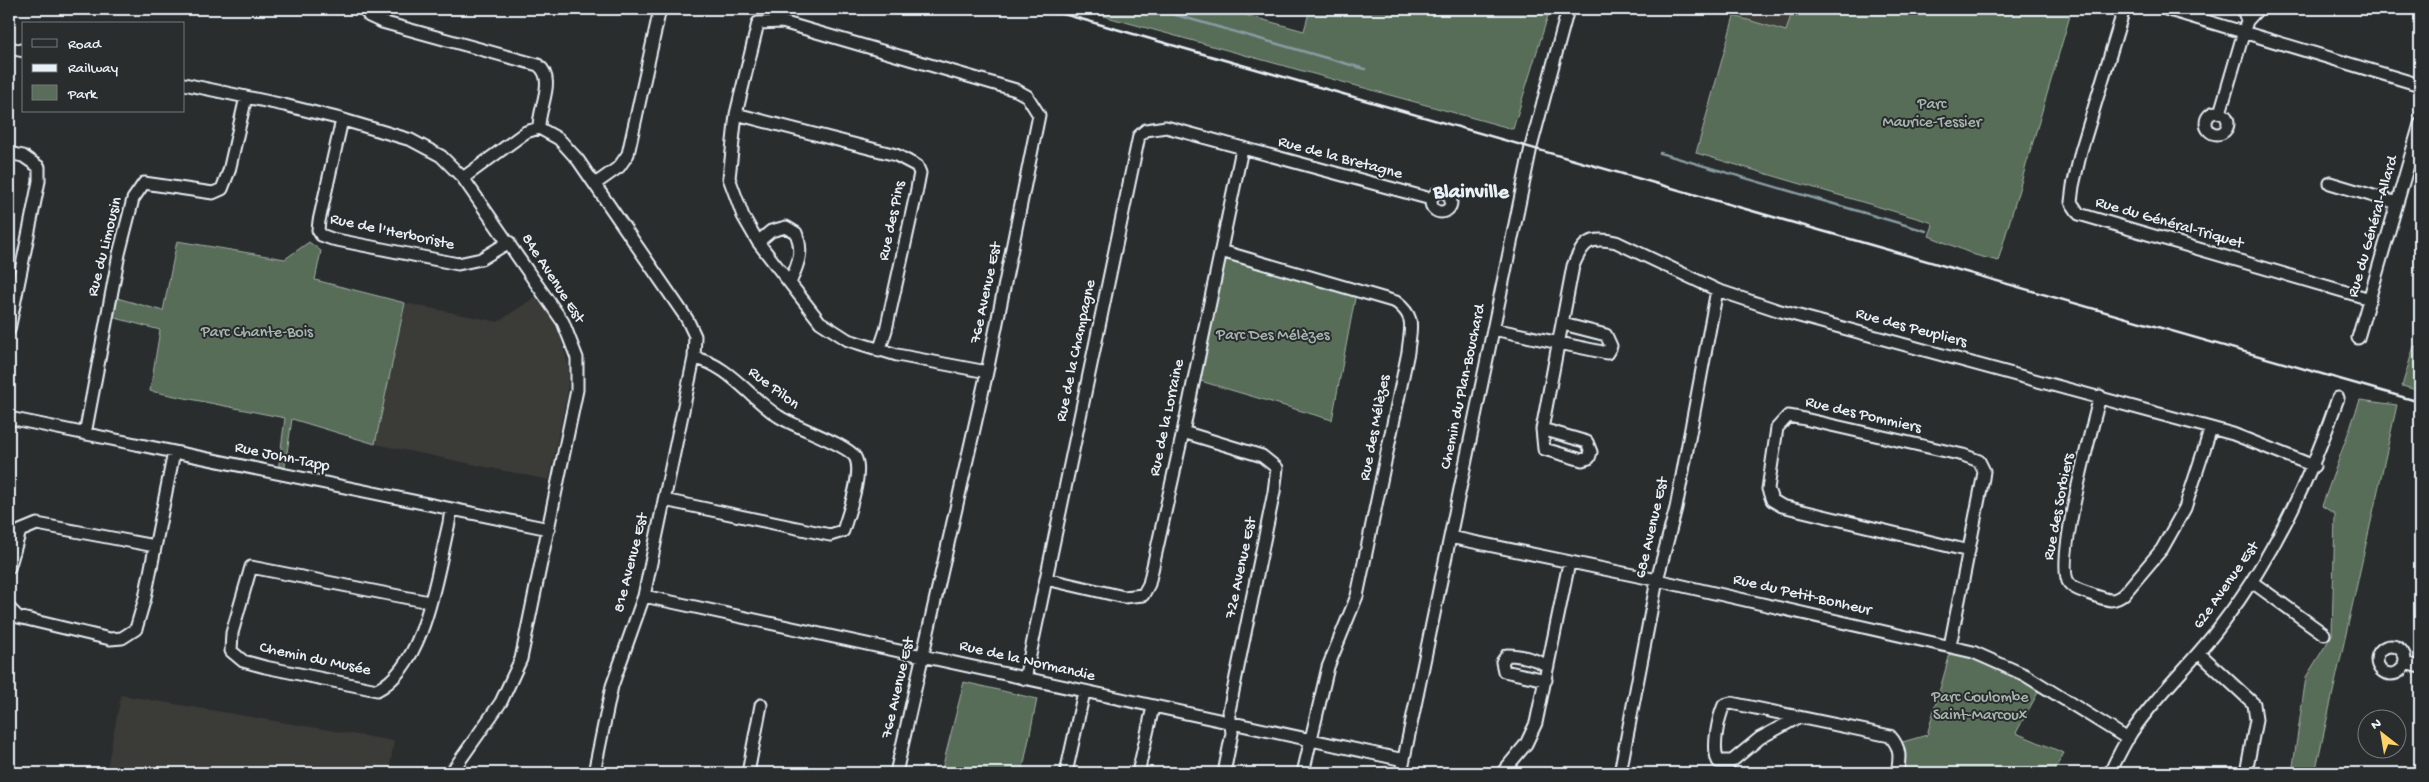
<svg xmlns="http://www.w3.org/2000/svg" width="2429" height="782" viewBox="0 0 2429 782" font-family="'Gochi Hand',sans-serif">
	<rect width="100%" height="100%" fill="#2a2d2e"/>
	<filter id="ink" filterUnits="userSpaceOnUse"><feTurbulence type="fractalNoise" baseFrequency=".02" numOctaves="2"/><feDisplacementMap in="SourceGraphic" scale="10" xChannelSelector="R" yChannelSelector="G"/><feConvolveMatrix kernelMatrix="1 2 1 2 8 2 1 2 1" color-interpolation-filters="sRGB"/></filter>
	<g filter="url(#ink)">
		<path fill="#3b3a37" d="M1746 9H1793L1786 31 1743 19Z
			M535 297 549 313 562 336 561 339 569 368 567 395 549 480 375 444 405 303 498 322Z
			M121 695 394 741 389 773H106Z"/>
		<path fill="#596d58" stroke="#a0afa8" d="M1078 9H1224L1304 31 1310 9H1550L1513 129Z
			M1793 9H2072L1998 261 1975 255 1929 236 1933 225 1930 222 1696 153 1734 16 1786 31Z
			M177 241 285 259 309 242 321 251 315 280 405 303 375 444 292 419 284 473 278 471 285 418 150 391 160 330 112 317 117 298 163 311Z
			M1223 254 1356 293 1332 420 1197 380Z
			M2414 346 2420 347V391L2402 386Z
			M2360 400 2397 405 2315 773H2292L2306 677 2332 635 2335 514 2322 506Z
			M1951 650 1997 663 2041 687 2016 733 2064 753 2053 773H1897L1899 743 1927 735Z
			M964 682 1037 699 1022 773H941Z"/>
		<g fill="none" stroke-linecap="round" stroke-linejoin="round">
			<path stroke="#879ca3" stroke-width="2.5" d="M1155 9 1365 69
				M1660 153 1926 231"/>
			<g stroke="#e8f1f8" stroke-width="15">
				<path id="minor" d="M365 9 369 16 382 22 538 65C557 79 538 108 539 128
					M2124 9 2081 151 2073 186 2071 202 2079 214 2370 299
					M2166 9 2420 85
					M2243 9 2247 21
					M9 48 24 51
					M184 84 284 105 337 118 411 140 441 156 463 178 563 322 577 358V390L521 659 501 702 451 773
					M2206 123a11 11 0 1 1 22 0a11 11 0 1 1-22 0Z
					M2220 113 2247 21 2258 9
					M736 114 896 155 917 166 920 173 916 194 886 330 879 351
					M342 120 319 221 318 230 321 235 332 239 458 264 481 259 509 242
					M539 128 559 139 578 160 687 319 695 336 694 358 644 596 612 686 594 773
					M9 153 23 156 39 167V181L9 330
					M463 178 526 132 539 128
					M2330 183 2397 203
					M595 184 619 167 628 154 660 9
					M1431 202a10 10 0 1 1 20 0a10 10 0 1 1-20 0Z
					M758 242 771 231 786 227 796 233C804 252 798 264 790 283
					M1221 251 1396 302C1417 318 1410 328 1408 352L1357 596 1328 667 1303 773
					M1493 329 1607 353 1611 346 1606 335 1563 324
					M2358 338 2420 124
					M2100 396C2093 425 2054 564 2069 583 2074 590 2089 593 2096 596 2107 600 2114 603 2124 594L2162 549 2185 508 2211 428
					M9 418 549 529
					M1542 429 1587 442 1591 452 1589 458 1582 460 1544 449 1542 429 1573 266C1583 242 1589 236 1616 242L1717 290 1777 310 2233 434 2314 466
					M1183 432 1262 456 1277 468 1274 492 1229 711 1232 733 1224 773
					M85 434 119 254 133 199 144 183 213 193 222 189 229 171 246 97
					M664 500 830 535 843 531C848 514 864 472 855 457 847 444 794 427 778 416 750 398 728 364 694 358
					M1450 537 1657 580 1973 652 2025 675 2128 739
					M9 568 20 531 37 524 155 546
					M1046 579 1124 597 1143 595 1149 584 1183 432 1242 149
					M2252 582 2324 634
					M644 596 1404 760
					M429 602 251 567 232 633 231 651 243 661 265 667 377 690C426 665 437 572 449 523L451 509
					M9 608 18 617 110 639 122 638 136 629 145 598 174 452
					M1950 646 1983 478 1984 471 1979 461 1963 455 1800 418 1788 416 1777 428 1768 489 1772 500 1782 506 1969 551
					M2377 660a14 14 0 1 1 28 0a14 14 0 1 1-28 0Z
					M2199 653 2254 704 2256 720 2246 773
					M2404 663 2420 667
					M1025 679 1139 136 1146 130 1166 127 1431 199
					M1546 680 1504 671 1502 662 1507 655C1523 655 1535 659 1548 666
					M1799 717 1760 738 1732 761H1718C1712 747 1718 719 1724 705L1731 703 1890 736C1901 748 1900 758 1897 773
					M748 773 761 705
					M896 773 987 372 1039 115 1027 96 1016 90 782 22 758 23 736 114 729 178 743 216 758 242 820 322 848 340 897 355 987 372
					M1066 773 1084 692
					M1138 773 1153 707
					M1401 773 1531 147 1568 9
					M1502 773 1526 744 1536 723 1569 563
					M1620 773 1657 580 1676 508 1717 290
					M2110 773C2116 760 2123 746 2131 733 2157 694 2193 663 2221 625 2274 556 2310 480 2338 398"/>
			</g>
			<use href="#minor" stroke="#2a2d2e" stroke-width="11"/>
			<path stroke="#e8f1f8" stroke-width="2.5" d="M1046 9 2420 402"/>
		</g>
	</g>
	<g text-anchor="middle" dominant-baseline="central" stroke-width="4" stroke-linejoin="round" paint-order="stroke">
		<g font-size="16" fill="#a8b6b0" stroke="#2a2d2e">
			<text x="1932" y="105">Parc<tspan x="1932" dy="18">Maurice-Tessier</tspan></text>
			<text x="257" y="333">Parc Chante-Bois</text>
			<text x="1273" y="336">Parc Des Mélèzes</text>
			<text x="1980" y="698">Parc Coulombe<tspan x="1980" dy="18">Saint-Marcoux</tspan></text>
		</g>
		<g font-size="16" fill="#e8f1f8" stroke="#2a2d2e">
			<text transform="translate(1340 159) rotate(15)">Rue de la Bretagne</text>
			<text transform="translate(893 221) rotate(-78)">Rue des Pins</text>
			<text transform="translate(2169 224) rotate(16)">Rue du Général-Triquet</text>
			<text transform="translate(2374 227) rotate(-74)">Rue du Général-Allard</text>
			<text transform="translate(392 233) rotate(12)">Rue de l'Herboriste</text>
			<text transform="translate(106 247) rotate(-76)">Rue du Limousin</text>
			<text transform="translate(552 279) rotate(57)">84e Avenue Est</text>
			<text transform="translate(987 293) rotate(-78)">76e Avenue Est</text>
			<text transform="translate(1911 329) rotate(15)">Rue des Peupliers</text>
			<text transform="translate(1077 351) rotate(-78)">Rue de la Champagne</text>
			<text transform="translate(1464 387) rotate(-78)">Chemin du Plan-Bouchard</text>
			<text transform="translate(773 389) rotate(37)">Rue Pilon</text>
			<text transform="translate(1863 416) rotate(13)">Rue des Pommiers</text>
			<text transform="translate(1168 418) rotate(-78)">Rue de la Lorraine</text>
			<text transform="translate(1376 428) rotate(-79)">Rue des Mélèzes</text>
			<text transform="translate(282 458) rotate(12)">Rue John-Tapp</text>
			<text transform="translate(2060 507) rotate(-79)">Rue des Sorbiers</text>
			<text transform="translate(1653 528) rotate(-77)">68e Avenue Est</text>
			<text transform="translate(632 563) rotate(-76)">81e Avenue Est</text>
			<text transform="translate(1242 568) rotate(-78)">72e Avenue Est</text>
			<text transform="translate(2227 586) rotate(-55)">62e Avenue Est</text>
			<text transform="translate(1802 596) rotate(13)">Rue du Petit-Bonheur</text>
			<text transform="translate(315 660) rotate(12)">Chemin du Musée</text>
			<text transform="translate(1027 662) rotate(13)">Rue de la Normandie</text>
			<text transform="translate(899 688) rotate(-77)">76e Avenue Est</text>
		</g>
		<g font-size="21" font-weight="bold" fill="#e8f1f8" stroke="#2a2d2e">
			<text x="1471" y="193">Blainville</text>
		</g>
	</g>
	<rect width="2429" height="782" fill="none" stroke="#2a2d2e" stroke-width="30"/>
	<rect x="15" y="15" width="2399" height="752" fill="none" stroke="#e8f1f8" stroke-width="2" filter="url(#ink)"/>
	<rect x="22" y="22" width="162" height="90" fill="#2a2d2e" stroke="#767b7f"/>
	<rect x="32" y="39" width="25" height="8" fill="#2a2d2e" stroke="#767b7f"/>
	<text x="68" y="48" font-size="15" fill="#e8f1f8">Road</text>
	<rect x="32" y="64" width="25" height="8" fill="#e8f1f8" stroke="#767b7f"/>
	<text x="68" y="72" font-size="15" fill="#e8f1f8">Railway</text>
	<rect x="32" y="85" width="25" height="15" fill="#596d58" stroke="#767b7f"/>
	<text x="68" y="98" font-size="15" fill="#e8f1f8">Park</text>
	<g transform="translate(2382 734) rotate(329)"><circle r="24" fill="#2a2d2e" stroke="#767b7f"/>
	<path d="M0-4L9 19L0 12L-9 19Z" fill="#ffd166"/>
	<text y="-8" font-size="14" font-weight="bold" text-anchor="middle" fill="#e8f1f8">N</text>
	</g>
</svg>
